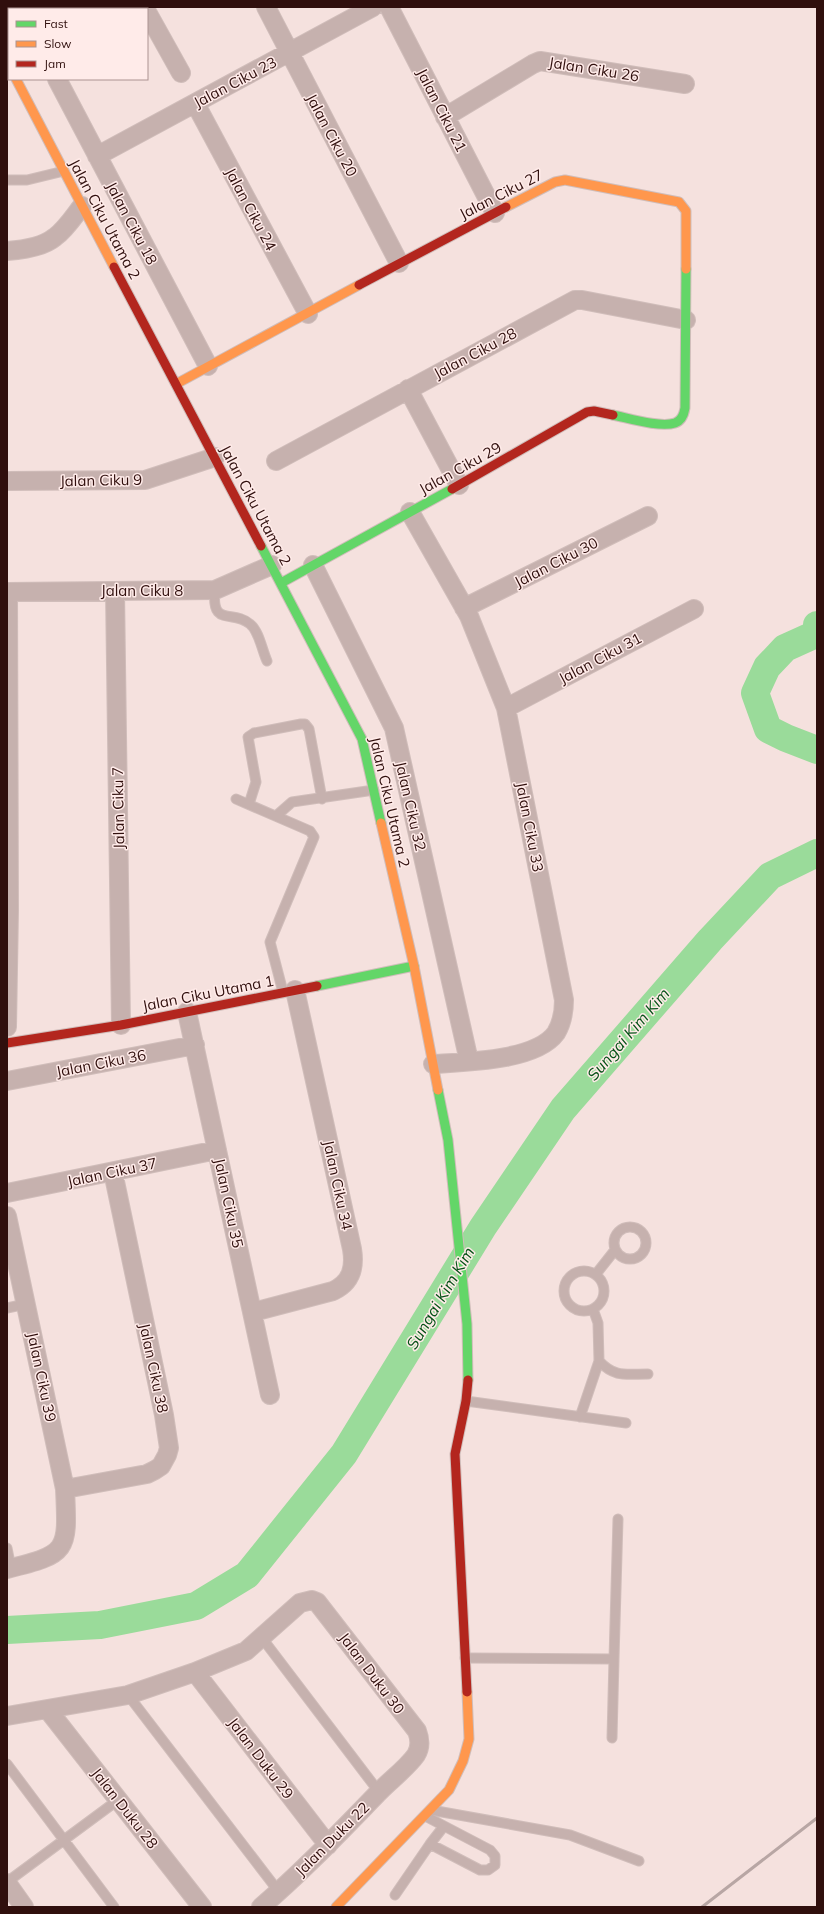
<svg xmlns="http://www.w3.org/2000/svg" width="824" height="1914" viewBox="0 0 824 1914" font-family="Mulish,sans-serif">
	<rect width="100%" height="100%" fill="#f5e1de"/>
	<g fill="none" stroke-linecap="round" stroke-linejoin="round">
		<path stroke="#9adb9a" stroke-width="28" d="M817 625 816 634 785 648 767 667 755 693 768 729 786 738 817 750
			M7 1630 100 1625 196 1606 247 1575 344 1454 483 1227 563 1109 710 940 770 876 817 853"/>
		<g stroke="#d0bdba" stroke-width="11">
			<path id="lane" d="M7 180H27L64 171
				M215 590C211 628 233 609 250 624 259 631 262 650 267 661
				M236 799 310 831 314 837 270 942 283 992
				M249 804 256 782 248 737 254 733 301 724H305L309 729 322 799
				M276 816 292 802 374 790
				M614 1243a16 16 0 1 1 32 0a16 16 0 1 1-32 0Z
				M564 1291a20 20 0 1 1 40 0a20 20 0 1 1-40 0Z
				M596 1274 615 1250
				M7 1308 26 1304
				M593 1309 598 1323 599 1361
				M466 1401 626 1423
				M580 1417 599 1361C615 1378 626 1374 648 1374
				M7 1548 11 1568
				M262 1638 379 1792
				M465 1658 614 1659 612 1738
				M614 1659 618 1519
				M128 1695 279 1892
				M7 1764 114 1907
				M431 1810 570 1835 639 1861
				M430 1844 444 1826
				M7 1882 118 1800
				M395 1895 430 1844 480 1870H488L495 1865V1856L490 1850 425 1816"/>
		</g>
		<g stroke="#d0bdba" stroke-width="20">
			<path id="street" d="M20 7 21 9
				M266 7 399 263
				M389 7 495 213
				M147 12 181 73
				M57 79 208 366
				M195 103 308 314
				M445 117 533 64 540 61 685 84
				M97 156 373 7
				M7 251C22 250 43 247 55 237 66 229 74 216 82 206
				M408 389 459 485
				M276 461 575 300H582L686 320
				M7 481 145 480 215 457
				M410 512 469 616 506 708 564 1000C564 1011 562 1023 556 1033 536 1061 465 1062 433 1064
				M313 565 394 728 469 1061
				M115 591 121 1025
				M7 592 215 590 272 565
				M464 608 648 516
				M506 708 694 609
				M187 1012 270 1395
				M7 1027 9 910 8 592
				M7 1081 195 1045
				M7 1193 217 1150
				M7 1216 65 1489C68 1551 69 1554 7 1569
				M253 1312 333 1291C352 1282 355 1267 352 1249L295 990
				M65 1489 147 1474 155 1470 161 1466 167 1455 169 1448 164 1415 113 1172
				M195 1672 328 1845
				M48 1710 202 1907
				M7 1716 128 1695 195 1672 246 1651 300 1603 312 1600 317 1602 417 1731C420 1739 421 1747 416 1755 406 1769 389 1781 377 1794 339 1833 302 1872 261 1907
				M7 1883 24 1907"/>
		</g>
		<g stroke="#d0bdba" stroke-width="11">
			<path id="fast" d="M613 415C628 418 660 428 675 423 681 421 684 414 685 408L686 269
				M261 546 362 739 381 823
				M281 583 452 489
				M317 986 414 966
				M438 1090 448 1140 467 1324 468 1380"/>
		</g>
		<g stroke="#d0bdba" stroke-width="11">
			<path id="slow" d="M7 63 9 67
				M16 79 114 267
				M506 207 555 182 565 180 679 202 686 211V269
				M176 384 359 285
				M381 823 414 966 438 1090
				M336 1907 449 1790 463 1761 469 1739 467 1692"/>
		</g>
		<g stroke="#d0bdba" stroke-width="11">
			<path id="jam" d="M114 267 261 546
				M359 285 506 207
				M452 489 587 412 594 411 613 415
				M7 1043 121 1025 317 986
				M467 1692 455 1454 466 1401 468 1380"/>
		</g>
		<use href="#lane" stroke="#c6b1ae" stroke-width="9"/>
		<use href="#street" stroke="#c6b1ae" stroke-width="18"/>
		<use href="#fast" stroke="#63d668" stroke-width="9"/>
		<use href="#slow" stroke="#ff974d" stroke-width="9"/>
		<use href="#jam" stroke="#b3261e" stroke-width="9"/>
		<path stroke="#b8a6a4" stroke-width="3" d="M702 1907 817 1818"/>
	</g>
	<g text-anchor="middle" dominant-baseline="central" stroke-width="3" stroke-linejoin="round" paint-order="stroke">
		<g font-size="15" fill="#300f0d" stroke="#ffebe9">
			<text transform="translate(594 69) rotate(9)">Jalan Ciku 26</text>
			<text transform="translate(235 82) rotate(-28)">Jalan Ciku 23</text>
			<text transform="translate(442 110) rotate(63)">Jalan Ciku 21</text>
			<text transform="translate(332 135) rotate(62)">Jalan Ciku 20</text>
			<text transform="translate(501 194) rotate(-27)">Jalan Ciku 27</text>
			<text transform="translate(251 209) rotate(62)">Jalan Ciku 24</text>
			<text transform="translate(105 219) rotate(62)">Jalan Ciku Utama 2</text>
			<text transform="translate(132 223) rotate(62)">Jalan Ciku 18</text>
			<text transform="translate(475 353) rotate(-28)">Jalan Ciku 28</text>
			<text transform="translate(460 468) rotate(-29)">Jalan Ciku 29</text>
			<text transform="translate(101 480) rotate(-1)">Jalan Ciku 9</text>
			<text transform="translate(256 505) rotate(62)">Jalan Ciku Utama 2</text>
			<text transform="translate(556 562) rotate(-27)">Jalan Ciku 30</text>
			<text x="142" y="590">Jalan Ciku 8</text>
			<text transform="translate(600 658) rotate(-28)">Jalan Ciku 31</text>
			<text transform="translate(390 802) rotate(77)">Jalan Ciku Utama 2</text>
			<text transform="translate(411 806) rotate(77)">Jalan Ciku 32</text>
			<text transform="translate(118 808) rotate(-91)">Jalan Ciku 7</text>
			<text transform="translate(530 827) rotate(79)">Jalan Ciku 33</text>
			<text transform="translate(208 993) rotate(-11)">Jalan Ciku Utama 1</text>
			<text transform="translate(101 1063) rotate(-11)">Jalan Ciku 36</text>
			<text transform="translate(112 1172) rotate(-12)">Jalan Ciku 37</text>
			<text transform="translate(338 1185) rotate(78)">Jalan Ciku 34</text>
			<text transform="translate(229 1203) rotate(78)">Jalan Ciku 35</text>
			<text transform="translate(154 1368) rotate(78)">Jalan Ciku 38</text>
			<text transform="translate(42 1377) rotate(78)">Jalan Ciku 39</text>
			<text transform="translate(372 1673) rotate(53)">Jalan Duku 30</text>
			<text transform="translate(261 1758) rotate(53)">Jalan Duku 29</text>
			<text transform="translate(125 1808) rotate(52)">Jalan Duku 28</text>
			<text transform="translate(332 1839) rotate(-45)">Jalan Duku 22</text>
		</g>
		<g font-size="16" font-style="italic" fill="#055217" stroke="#ffebe9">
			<text transform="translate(628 1034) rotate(-49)">Sungai Kim Kim</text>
			<text transform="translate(440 1298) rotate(-59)">Sungai Kim Kim</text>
		</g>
	</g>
	<rect width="824" height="1914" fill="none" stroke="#300f0d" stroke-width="16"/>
	<rect x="8" y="8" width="140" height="72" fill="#ffebe9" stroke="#ac9391"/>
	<rect x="16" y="21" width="20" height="6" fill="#63d668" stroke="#ac9391"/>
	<text x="44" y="28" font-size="12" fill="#300f0d">Fast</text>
	<rect x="16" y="41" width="20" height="6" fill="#ff974d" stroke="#ac9391"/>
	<text x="44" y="48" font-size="12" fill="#300f0d">Slow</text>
	<rect x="16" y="61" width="20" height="6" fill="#b3261e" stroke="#ac9391"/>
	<text x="44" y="68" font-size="12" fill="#300f0d">Jam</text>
</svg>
